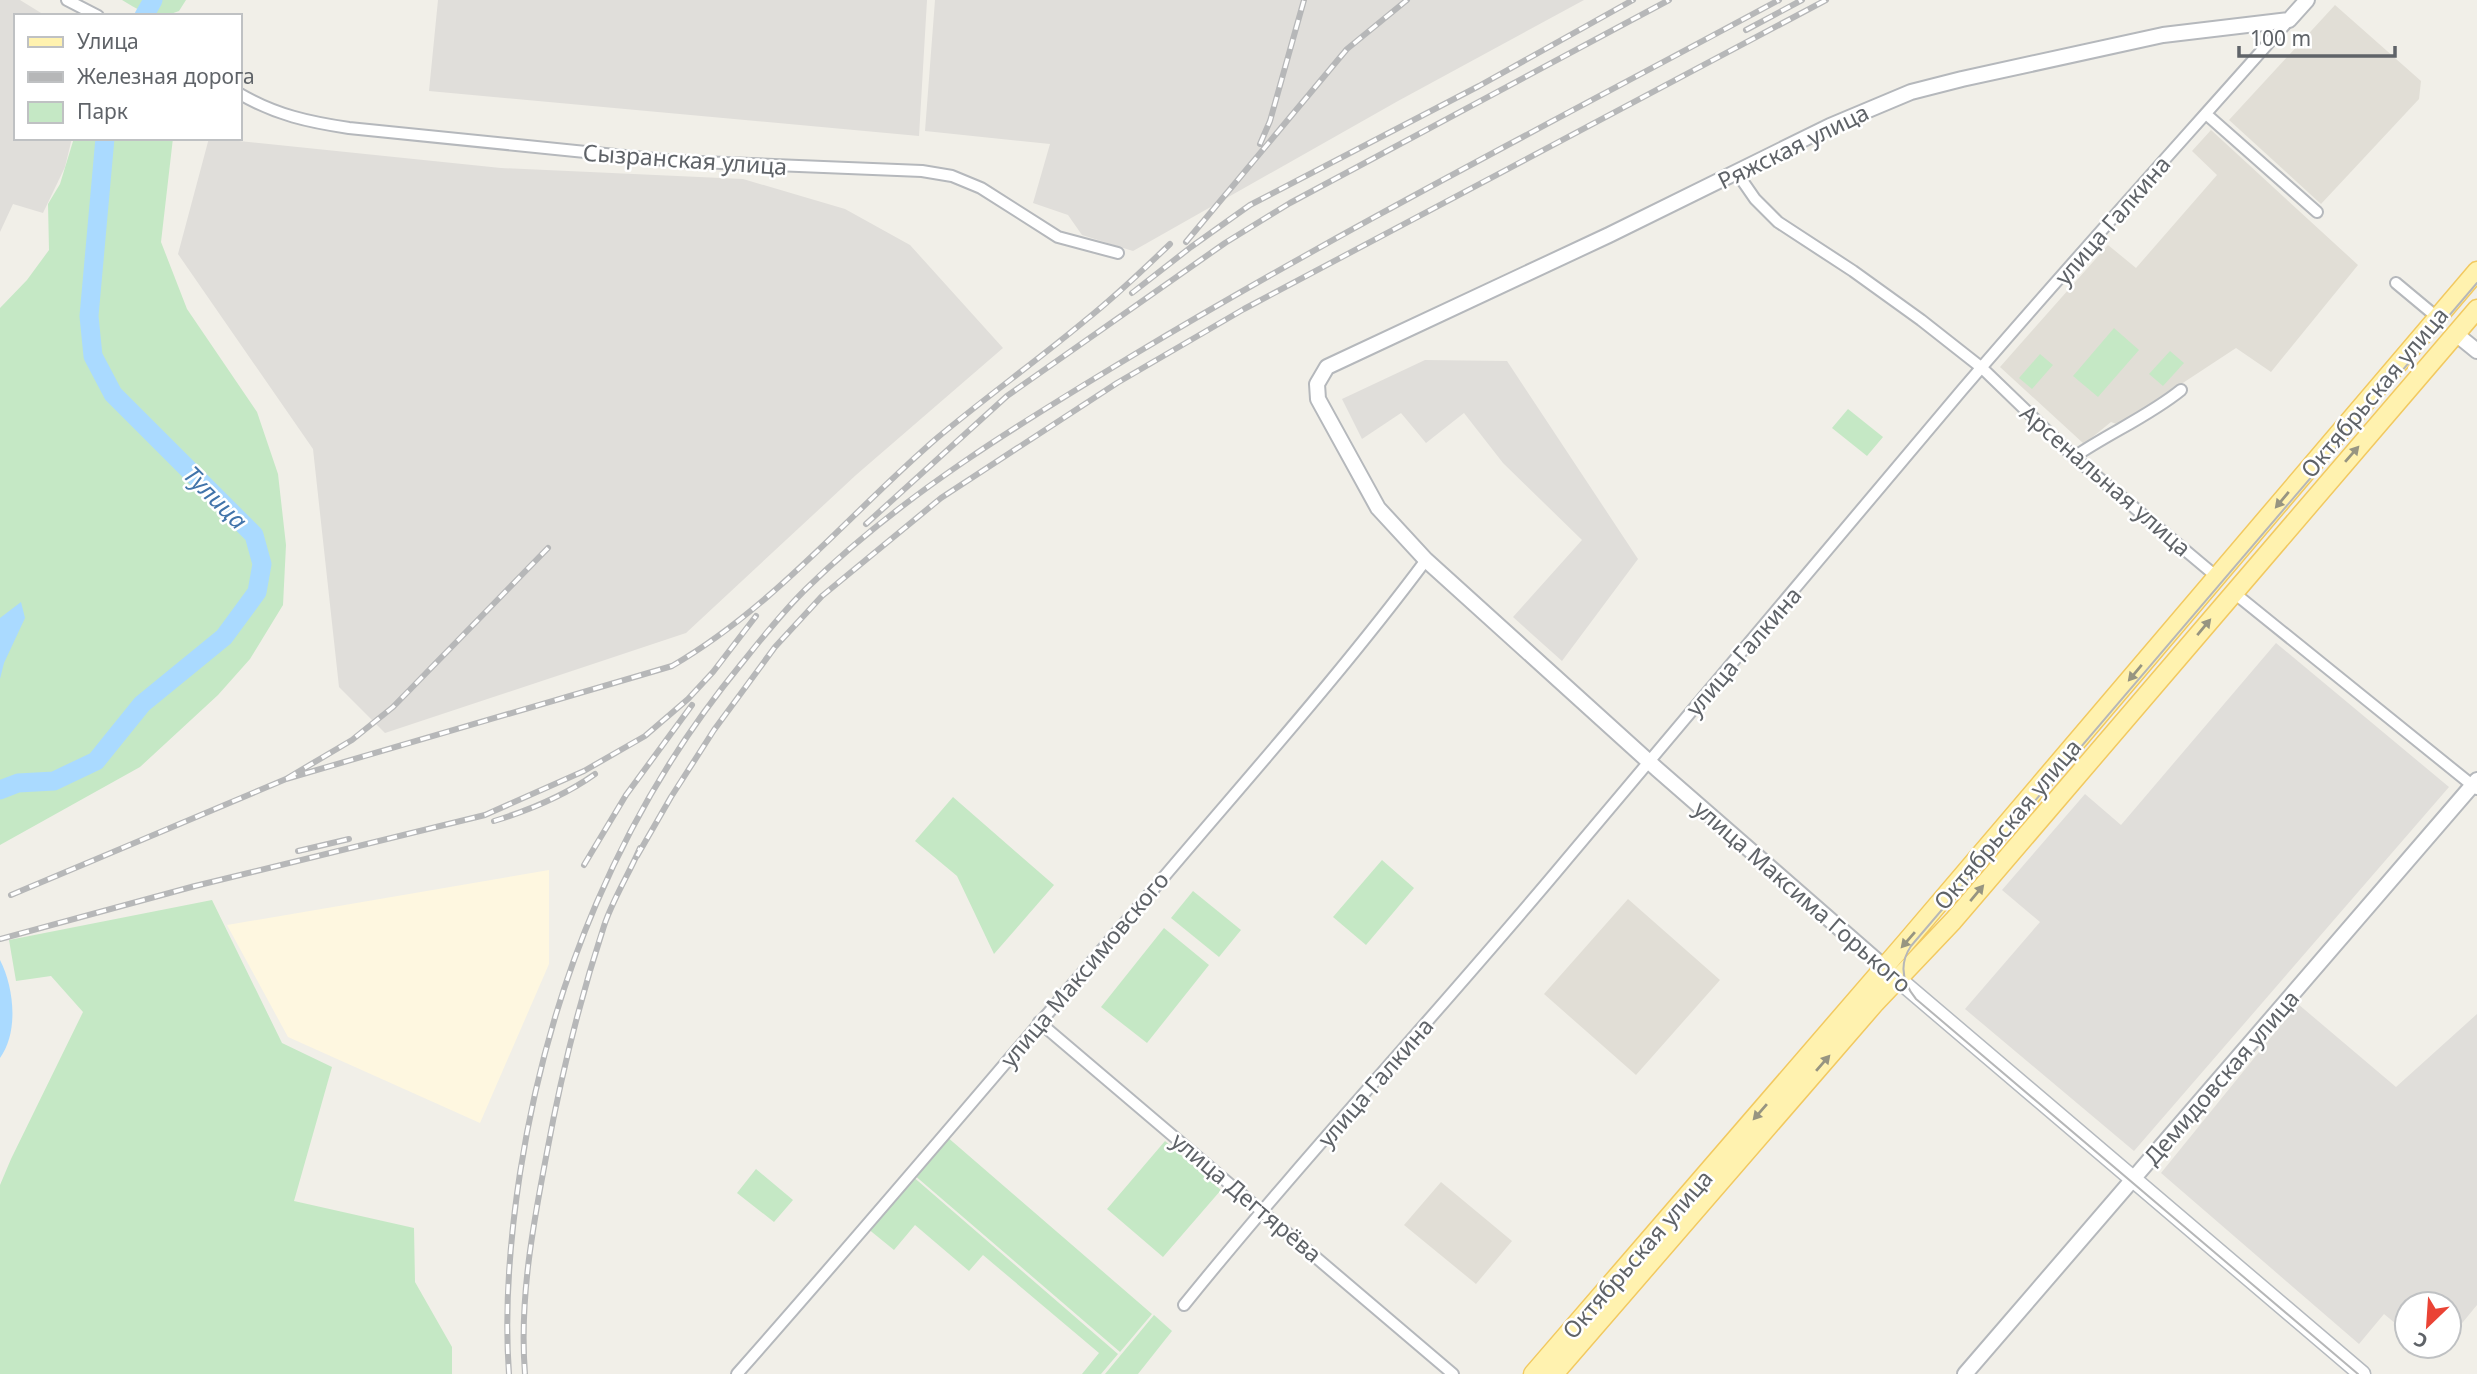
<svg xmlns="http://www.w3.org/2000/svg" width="2477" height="1374" viewBox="0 0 2477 1374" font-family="'Noto Sans',sans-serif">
	<rect width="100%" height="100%" fill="#f1efe8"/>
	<path fill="#fef7e0" d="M549 870V964L480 1123 288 1037 227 925Z"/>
	<path fill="#e0deda" d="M0 0H20L46 16H16V138H72L65 167 43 213 13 204 0 232Z
		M438 0H927L919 136 429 91Z
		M935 0H1584L1398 101 1133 251 1082 235 1068 215 1033 203 1050 144 925 131Z
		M209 138 501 168 743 179 845 209 910 245 1003 348 856 475 686 633 385 733 339 687 313 449 178 254Z
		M1425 360 1507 361 1638 559 1562 661 1513 617 1582 540 1503 463 1464 413 1426 443 1401 413 1362 439 1342 399Z
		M2276 643 2449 787 2134 1151 1965 1009 2040 922 2002 890 2085 794 2121 825Z
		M2298 1004 2396 1087 2477 1014V1305L2449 1339V1304H2407V1333L2384 1314 2359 1344 2161 1173Z"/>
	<path fill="#e1ded6" d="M2335 5 2421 81 2419 99 2321 204 2229 120Z
		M2211 130 2358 265 2271 372 2236 348 2119 425 2111 422 2084 444 2000 367 2108 245 2136 268 2217 175 2192 151Z
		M1628 899 1720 980 1636 1075 1544 994Z
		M1441 1182 1512 1241 1476 1284 1404 1225Z"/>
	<path fill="#c5e8c5" d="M122 0H186L179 11C154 21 144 13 122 0Z
		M74 138H173L161 242 187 309 257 412 278 474 286 545 283 605 250 659 218 695 140 767 0 845V308L27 280 49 250 48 204 60 184Z
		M2114 328 2139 350 2098 397 2073 376Z
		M2170 351 2184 363 2163 386 2149 374Z
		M2040 354 2053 365 2032 389 2019 378Z
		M1848 409 1883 437 1867 456 1832 428Z
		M953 797 1054 885 994 954 957 876 915 841Z
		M1382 860 1414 888 1366 945 1333 917Z
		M1193 891 1241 930 1219 957 1171 918Z
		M212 900 282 1043 332 1067 294 1201 414 1228 415 1282 452 1347V1374H0V1185L11 1159 83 1012 51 976 16 981 9 940Z
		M1164 928 1209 965 1147 1043 1101 1007Z
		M946 1136 1152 1314 1120 1352 913 1174Z
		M1165 1141 1221 1190 1163 1257 1107 1209Z
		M756 1169 793 1200 774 1222 737 1193Z
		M911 1175 1118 1354 1101 1374H1082L1099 1353 983 1255 969 1271 915 1225 894 1250 867 1228Z
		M1154 1315 1172 1331 1138 1374H1105Z"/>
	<path fill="#aadaff" d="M21 602 25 618 4 663 0 679V618Z
		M0 960C14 987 19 1032 0 1058Z"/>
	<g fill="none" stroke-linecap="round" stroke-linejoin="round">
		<path stroke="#aadaff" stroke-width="19" d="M144 16 153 0
			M0 790 18 783 54 781 96 761 142 704 224 637 257 592 262 564 254 535 113 394 93 356 89 316 105 138"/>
		<g stroke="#b5b8bc" stroke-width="14">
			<path id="minor" d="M67 0 98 16
				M240 94C276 115 309 122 349 128L674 161 922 171 952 176 981 188 1058 237 1118 253
				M2206 114 2317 212
				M1737 173 1755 199 1778 222 1853 271 1921 320 1982 368 2074 457 2217 577
				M2396 283 2438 318
				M2074 457C2109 433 2149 416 2181 390
				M2233 592 2477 789
				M1039 1022 1453 1374
				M1184 1305C1307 1153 1441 1010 1567 859 1699 703 1830 546 1962 390 2069 265 2180 143 2289 20
				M737 1374C881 1211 1022 1044 1163 878 1252 773 1344 670 1426 560"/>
		</g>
		<g stroke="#b5b8bc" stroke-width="18">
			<path id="tertiary" d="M2456 334 2477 351
				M1884 967 1657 769 1426 560 1378 508 1318 399 1317 384 1327 367 1609 235 1830 126 1911 92 1962 79 2163 35 2289 20 2307 0
				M1965 1374 2477 780"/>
		</g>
		<g stroke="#b6babf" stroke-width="19">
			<path id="secondary" d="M1898 979 2362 1374"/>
		</g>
		<g stroke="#f2c960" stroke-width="21">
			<path id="primary" d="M1533 1374 1906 942 2477 271
				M1554 1374 1875 1003 1953 921 2477 309"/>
		</g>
		<use href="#minor" stroke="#fff" stroke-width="10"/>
		<use href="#tertiary" stroke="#fff" stroke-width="14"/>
		<use href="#secondary" stroke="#fff" stroke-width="16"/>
		<use href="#primary" stroke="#fff2af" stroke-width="18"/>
		<path stroke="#b6b7b8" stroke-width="2" d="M2358 1374 1916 999C1902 982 1899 964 1911 946L2477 283"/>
		<g stroke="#b6b7b8" stroke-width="6">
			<path id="rail" d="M1746 30 1802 0
				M1260 144 1270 121 1304 0
				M1186 242 1347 49 1407 0
				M1132 293 1191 247 1250 205 1479 86 1633 0
				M866 524 1007 396 1225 243 1290 203 1669 0
				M286 779 672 666C774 607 849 514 937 438 986 397 1038 360 1087 319 1116 296 1143 270 1170 244
				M494 821C530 810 564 796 595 774
				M298 851 349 839
				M637 856 671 797 714 730 775 647 822 596 941 498 1117 383 1244 309 1826 0
				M584 865 626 795 692 705
				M11 895 286 779 352 740 393 707 548 548
				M0 939 195 886 485 815 584 771 645 736 688 699 713 672 756 616
				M509 1374C504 1307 510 1239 520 1173 549 986 621 810 742 663 763 637 784 610 808 587 903 494 1022 422 1135 354 1345 228 1564 116 1779 0
				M525 1374C519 1300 533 1225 547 1152 561 1076 580 999 604 926 613 899 629 874 640 848"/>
		</g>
		<use href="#rail" stroke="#fff" stroke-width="3.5" stroke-dasharray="10" stroke-linecap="butt"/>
	</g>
	<defs><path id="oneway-solid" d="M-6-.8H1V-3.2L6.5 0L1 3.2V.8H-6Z" transform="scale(1.75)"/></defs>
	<g fill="#979581">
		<use href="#oneway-solid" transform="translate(2352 454) rotate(-49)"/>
		<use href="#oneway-solid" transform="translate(2282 500) rotate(130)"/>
		<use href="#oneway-solid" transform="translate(2204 627) rotate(-50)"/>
		<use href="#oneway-solid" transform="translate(2135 673) rotate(130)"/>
		<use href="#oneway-solid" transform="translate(1977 893) rotate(-50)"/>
		<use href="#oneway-solid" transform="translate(1908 940) rotate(131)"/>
		<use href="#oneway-solid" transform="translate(1823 1063) rotate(-49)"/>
		<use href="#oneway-solid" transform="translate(1760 1112) rotate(131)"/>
	</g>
	<g text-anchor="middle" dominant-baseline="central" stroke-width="5" stroke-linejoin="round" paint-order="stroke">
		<g font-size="23" fill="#5f6368" stroke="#fff">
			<text transform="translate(1793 146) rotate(-26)">Ряжская улица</text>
			<text transform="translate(685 159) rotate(4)">Сызранская улица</text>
			<text transform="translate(2112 220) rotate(-49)">улица Галкина</text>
			<text transform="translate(2374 392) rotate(-50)">Октябрьская улица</text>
			<text transform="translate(2106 480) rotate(41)">Арсенальная улица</text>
			<text transform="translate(1743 651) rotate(-49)">улица Галкина</text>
			<text transform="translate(2007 824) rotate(-50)">Октябрьская улица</text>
			<text transform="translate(1803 896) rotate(41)">улица Максима Горького</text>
			<text transform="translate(1084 969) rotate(-50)">улица Максимовского</text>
			<text transform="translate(2221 1077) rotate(-49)">Демидовская улица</text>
			<text transform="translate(1375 1082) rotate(-49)">улица Галкина</text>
			<text transform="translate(1247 1197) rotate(40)">улица Дегтярёва</text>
			<text transform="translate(1637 1254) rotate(-49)">Октябрьская улица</text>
		</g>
		<g font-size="24" font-style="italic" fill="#4174aa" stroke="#fff">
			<text transform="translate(216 497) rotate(45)">Тулица</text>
		</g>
	</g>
	<rect x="14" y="14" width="228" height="126" fill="#ffffff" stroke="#bfc1c3" stroke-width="2"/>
	<rect x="28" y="37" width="35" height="10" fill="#fff2af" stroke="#bfc1c3" stroke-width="2"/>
	<text x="77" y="49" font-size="21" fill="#5f6368">Улица</text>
	<rect x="28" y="72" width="35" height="10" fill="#b6b7b8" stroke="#bfc1c3" stroke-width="2"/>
	<text x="77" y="84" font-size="21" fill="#5f6368">Железная дорога</text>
	<rect x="28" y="102" width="35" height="21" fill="#c5e8c5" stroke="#bfc1c3" stroke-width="2"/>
	<text x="77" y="119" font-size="21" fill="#5f6368">Парк</text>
	<g transform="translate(2428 1325) rotate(205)"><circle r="33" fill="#ffffff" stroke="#bfc1c3" stroke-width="2"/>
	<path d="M0-5L12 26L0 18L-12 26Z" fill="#ea4335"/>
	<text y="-10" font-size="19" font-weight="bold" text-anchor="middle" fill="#5f6368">С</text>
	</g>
	<path d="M2239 46v10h156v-10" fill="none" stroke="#5f6368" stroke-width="3.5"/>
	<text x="2250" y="46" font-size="21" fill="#5f6368" stroke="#ffffff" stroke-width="5" paint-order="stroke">100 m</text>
</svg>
